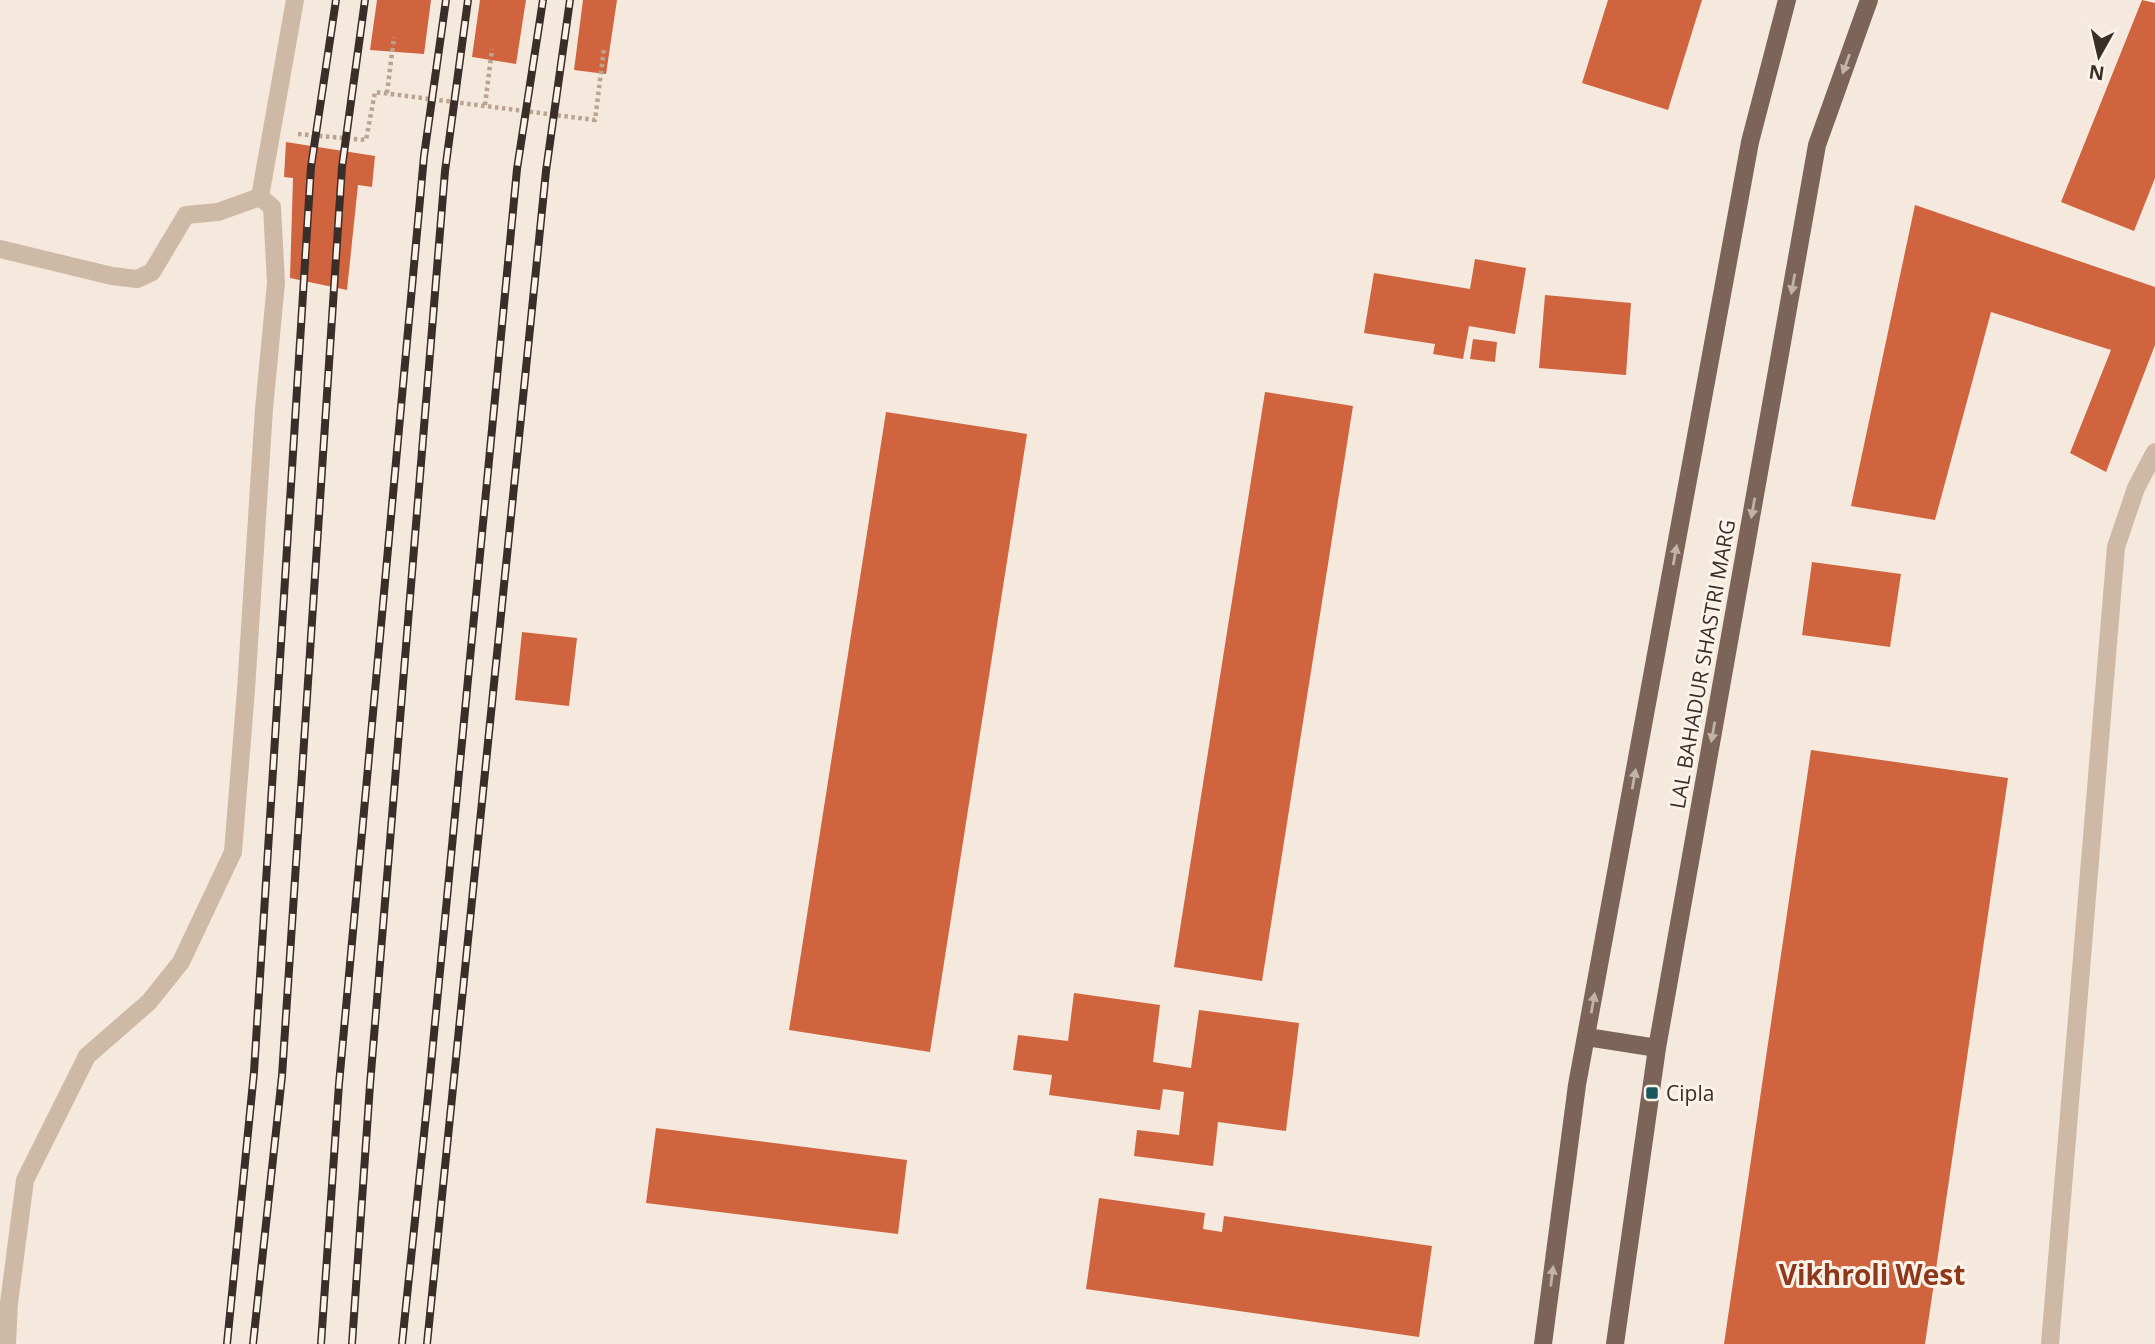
<svg xmlns="http://www.w3.org/2000/svg" width="2155" height="1344" viewBox="0 0 2155 1344" font-family="'Open Sans',sans-serif">
	<rect width="100%" height="100%" fill="#f4e9dc"/>
	<path fill="#d0643f" d="M377 0H431L424 54 370 50Z
		M480 0H526L516 64 472 57Z
		M583 0H617L606 74 574 70Z
		M1608 0H1702L1668 110 1582 83Z
		M2142 0 2155 3V178L2134 231 2061 202Z
		M286 142 375 156 372 187 358 185 347 290 290 278 293 178 284 177Z
		M1915 205 2155 287V345L2106 472 2070 453 2111 350 1991 312 1935 520 1851 506Z
		M1475 259 1526 268 1515 334 1469 326 1463 359 1433 354 1435 344 1364 333 1374 273 1470 289Z
		M1545 295 1631 303 1626 375 1539 368Z
		M1473 339 1497 342 1495 362 1470 359Z
		M1265 392 1353 406 1262 981 1174 967Z
		M886 412 1027 434 930 1052 789 1030Z
		M1812 562 1901 574 1890 647 1802 635Z
		M522 632 577 638 569 706 515 700Z
		M1811 750 2008 778 1925 1344H1724Z
		M1074 993 1160 1005 1153 1062 1191 1068 1199 1010 1299 1023 1286 1131 1218 1122 1213 1166 1134 1156 1137 1130 1179 1135 1184 1092 1163 1089 1160 1110 1049 1095 1052 1075 1013 1070 1018 1035 1068 1041Z
		M656 1128 907 1160 898 1234 646 1203Z
		M1099 1198 1205 1213 1203 1229 1222 1232 1224 1216 1432 1246 1419 1337 1086 1289Z"/>
	<g fill="none" stroke-linecap="round" stroke-linejoin="round">
		<path stroke="#baa391" stroke-width="4.5" stroke-dasharray="3.5 3.5" stroke-linecap="butt" d="M387 93 394 37
			M485 105 492 49
			M298 134 366 140 375 92 595 120 604 49"/>
		<path stroke="#ceb9a7" stroke-width="18" d="M2050 1344 2116 547 2136 488 2155 452"/>
		<path stroke="#ceb9a7" stroke-width="18" d="M260 197 295 0
			M0 249 112 276 137 279 152 272 186 215 218 212 260 197
			M7 1344 9 1303 25 1180 87 1056 149 1002 181 962 233 852 246 690 264 409 276 283 272 207 260 197"/>
		<path stroke="#7c6558" stroke-width="18" d="M1587 1037 1657 1048
			M1543 1344 1577 1085 1750 142 1787 0
			M1615 1344 1657 1048 1817 145 1869 0"/>
		<g stroke="#392e28" stroke-width="8">
			<path id="rail" d="M227 1344 254 1072 311 167 336 0
				M253 1344 282 1076 342 167 365 0
				M321 1344 339 1084 424 156 446 0
				M352 1344 370 1085 445 171 468 0
				M402 1344 428 1096 517 169 543 0
				M427 1344 546 171 570 0"/>
		</g>
		<use href="#rail" stroke="#fbf3e9" stroke-width="5" stroke-dasharray="16" stroke-linecap="butt"/>
	</g>
	<defs><path id="oneway-solid" d="M-6-.8H1V-3.2L6.5 0L1 3.2V.8H-6Z" transform="scale(1.75)"/></defs>
	<g fill="#c2b3a8">
		<use href="#oneway-solid" transform="translate(1846 64) rotate(110)"/>
		<use href="#oneway-solid" transform="translate(1793 284) rotate(100)"/>
		<use href="#oneway-solid" transform="translate(1753 508) rotate(100)"/>
		<use href="#oneway-solid" transform="translate(1675 555) rotate(-80)"/>
		<use href="#oneway-solid" transform="translate(1713 732) rotate(100)"/>
		<use href="#oneway-solid" transform="translate(1634 779) rotate(-80)"/>
		<use href="#oneway-solid" transform="translate(1593 1003) rotate(-80)"/>
		<use href="#oneway-solid" transform="translate(1552 1276) rotate(-83)"/>
	</g>
	<rect fill="#1a595f" stroke="#fbf3e9" stroke-width="2.5" x="1645" y="1086" width="14" height="14" rx="3.5"/>
	<g text-anchor="middle" dominant-baseline="central" stroke-width="6" stroke-linejoin="round" paint-order="stroke">
		<g font-size="21" fill="#392e28" stroke="#fbf3e9">
			<text transform="translate(1702 664) rotate(-80)">LAL BAHADUR SHASTRI MARG</text>
		</g>
		<g font-size="21" fill="#392e28" stroke="#fbf3e9" text-anchor="start">
			<text x="1666" y="1093">Cipla</text>
		</g>
		<g font-size="28" font-weight="bold" fill="#8f371a" stroke="#fbf3e9">
			<text x="1872" y="1274">Vikhroli West</text>
		</g>
	</g>
	<g transform="translate(2099 56) rotate(188)" stroke="#fbf3e9" stroke-width="5" paint-order="stroke">
	<path d="M0-5L12 26L0 18L-12 26Z" fill="#392e28"/>
	<text y="-10" font-size="19" font-weight="bold" text-anchor="middle" fill="#392e28">N</text>
	</g>
</svg>
